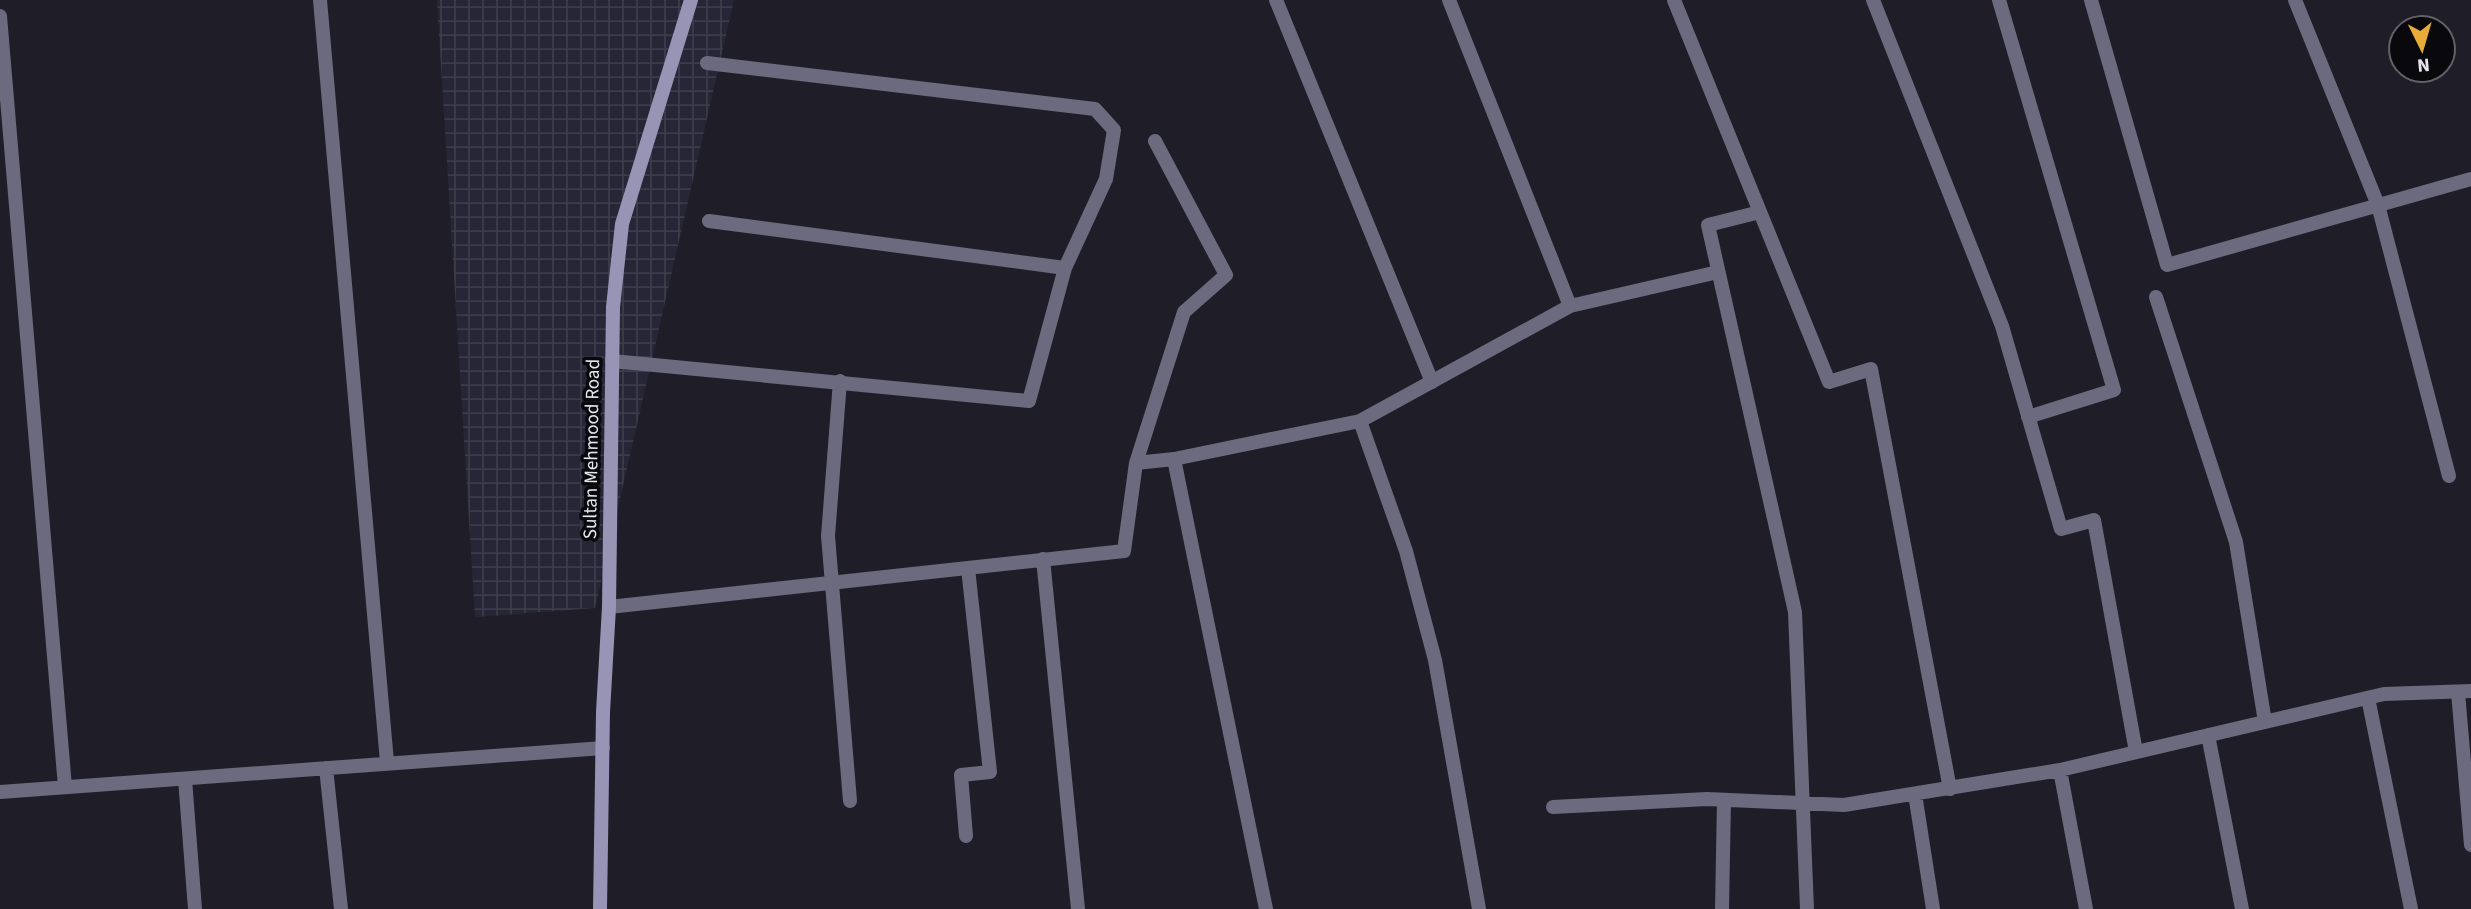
<svg xmlns="http://www.w3.org/2000/svg" width="2471" height="909" viewBox="0 0 2471 909" font-family="'Source Sans 3',sans-serif">
	<defs>
		<pattern id="industrial-grid" width="8" height="8" patternUnits="userSpaceOnUse" patternTransform="scale(1.75)"><rect width="8" height="8" fill="#272636"/><path d="M0 4h8M4 0v8" fill="none" stroke="#3c3b4a"/></pattern>
	</defs>
	<rect width="100%" height="100%" fill="#1f1e28"/>
	<path fill="url(#industrial-grid)" d="M437 0H734L595 608 475 617Z"/>
	<g fill="none" stroke-linecap="round" stroke-linejoin="round">
		<path stroke="#6b6a7f" stroke-width="14" d="M840 381 828 536 850 801
			M966 836 961 775 990 772 968 568"/>
		<path stroke="#6b6a7f" stroke-width="14" d="M320 0 387 762
			M1276 0 1432 382
			M1449 0 1570 306
			M1674 0 1829 382 1871 369 1950 789
			M1873 0 2002 326 2061 529 2094 520 2136 752
			M1999 0 2114 390 2028 417
			M2091 0 2167 265 2471 179
			M2295 0 2378 205 2449 476
			M0 16 65 787
			M1760 212 1708 225 1795 612 1807 909
			M709 221 1065 268
			M2156 297 2236 542 2265 722
			M612 361 1029 401 1065 268 1106 179 1114 130 1095 109 707 63
			M1360 421 1570 306 1718 272
			M1174 459 1266 909
			M1136 463 1184 312 1226 275 1155 141
			M1043 559 1078 909
			M609 607 1124 551 1136 463 1174 459 1360 421 1406 551 1435 660 1479 909
			M2458 692 2471 845
			M2368 698 2411 909
			M2208 735 2242 909
			M326 768 341 909
			M2060 770 2086 909
			M185 779 195 909
			M0 792 603 748
			M1915 794 1933 909
			M1553 807 1707 799 1844 805 2060 770 2384 694 2471 691
			M1722 909 1724 800"/>
		<path stroke="#9794b6" stroke-width="14" d="M600 909 603 712 609 607 613 307 622 224 691 0"/>
	</g>
	<g text-anchor="middle" dominant-baseline="central" stroke-width="7" stroke-linejoin="round" paint-order="stroke">
		<g font-size="19" fill="#e6e6ee" stroke="#09090d">
			<text transform="translate(592 449) rotate(-89)">Sultan Mehmood Road</text>
		</g>
	</g>
	<g transform="translate(2422 49) rotate(175)"><circle r="33" fill="#09090d" stroke="#616167" stroke-width="2"/>
	<path d="M0-5L12 26L0 18L-12 26Z" fill="#e9ab38"/>
	<text y="-10" font-size="19" font-weight="bold" text-anchor="middle" fill="#e6e6ee">N</text>
	</g>
</svg>
